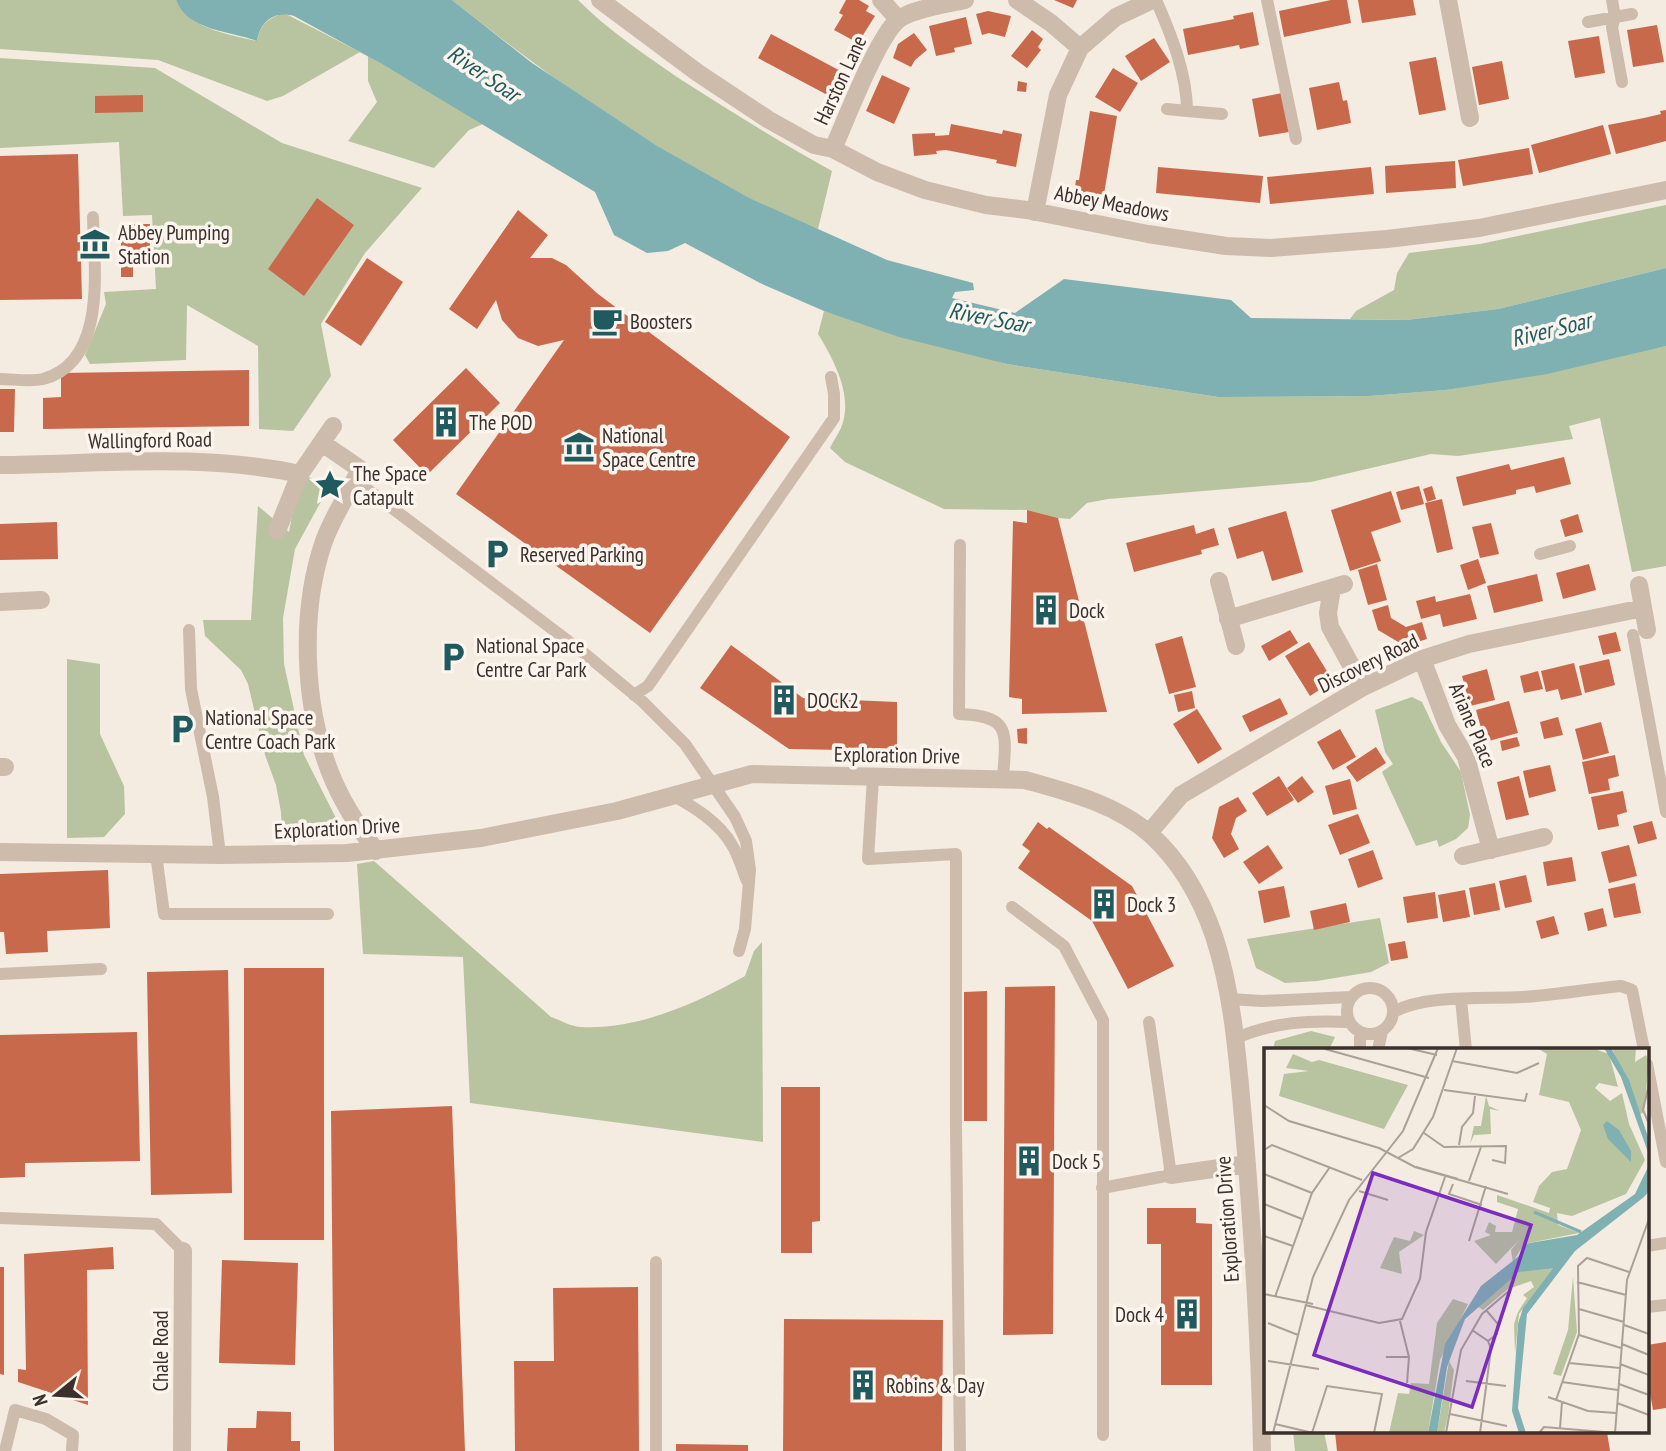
<svg xmlns="http://www.w3.org/2000/svg" width="1666" height="1451" viewBox="0 0 1666 1451" font-family="'PT Sans Narrow',sans-serif">
	<rect width="100%" height="100%" fill="#f4ebe1"/>
	<path fill="#b8c4a0" d="M0 0H176C186 28 231 35 257 41 260 25 268 18 284 13L360 52 283 96 267 101 158 60 0 49Z
		M452 0H578C609 31 644 54 680 79 730 111 780 142 832 171L818 229C795 219 772 210 750 199 644 146 544 73 452 0Z
		M368 56 483 124 469 130 434 168 348 141 377 102 368 81Z
		M0 58 155 68 282 143 422 188 365 253 321 324 331 376 293 431 259 429 258 346 187 305 186 360 90 364 85 355 106 304 104 292 156 289 152 215 123 216 119 142 0 148Z
		M1666 205V268L1498 309 1406 320 1350 319 1356 311 1394 290 1397 273 1409 253 1480 244Z
		M824 311 1007 364 1218 397 1370 396 1446 390 1666 346V566L1632 572 1600 418 1569 426 1573 439 1458 456 1431 454 1311 482 1108 499 1087 503 1070 519 1058 518 1027 510 944 509 845 462 830 448C833 441 838 435 841 428 854 397 834 360 818 334Z
		M300 474 330 485 295 549 283 618 284 664 304 755 338 822 313 831 282 833 281 812 276 785 265 755 248 684 241 670 205 636 203 620H251L258 506 289 532Z
		M67 659 100 664V734L124 786 125 814 104 837 67 838Z
		M1412 697 1422 702 1441 742 1461 772 1470 815 1468 828 1456 839 1439 847 1437 840 1416 846 1382 772 1393 764 1385 752 1375 710Z
		M374 861 551 1017C560 1020 572 1027 581 1027 638 1030 697 1003 745 976L754 951 762 942 763 1142 470 1103 463 957 363 954 357 864Z
		M1380 918 1389 963 1371 972 1317 981 1285 983 1256 968 1247 939Z
		M1311 1031 1335 1037 1329 1050H1273L1275 1041Z
		M1293 1432H1324L1328 1451H1295Z"/>
	<path fill="#7fb0b2" d="M176 0H452L532 63 657 146 749 198 887 260 973 283 974 290 955 292 952 298 1015 313 1064 279 1231 300 1251 318 1406 320 1498 309 1666 268V346L1547 374 1446 390 1370 396 1218 397 1007 364 899 337 824 311 760 283 685 243 668 251 647 253 614 235 595 192 380 63 294 16C274 10 260 22 257 41 231 31 187 31 176 0Z"/>
	<path fill="#c8694b" d="M846 0H859L869 6 866 11 875 16 858 43 834 30 843 15 839 13Z
		M1054 0H1077L1073 8Z
		M1331 0H1347L1351 23 1284 37 1279 11Z
		M1358 0H1413L1416 15 1362 23Z
		M988 11 1011 16 1005 37 989 33 982 35 976 14Z
		M1253 12 1259 45 1240 49 1239 45 1188 55 1183 29 1234 19 1233 16Z
		M966 17 972 44 954 48 955 52 936 56 929 26Z
		M1657 25 1664 62 1633 67 1627 30Z
		M1032 30 1043 39 1038 47 1041 50 1027 68 1011 56Z
		M914 33 927 50 915 60 911 67 893 58 898 44Z
		M771 34 848 75 835 99 758 58Z
		M1599 36 1605 73 1575 78 1568 41Z
		M1154 38 1170 62 1141 81 1125 56Z
		M1436 57 1446 110 1419 115 1409 62Z
		M1502 61 1509 99 1479 105 1472 67Z
		M1113 68 1138 83 1120 112 1095 97Z
		M882 75 910 88 894 124 866 111Z
		M1018 81 1027 83 1026 92 1017 91Z
		M1339 82 1343 101 1347 100 1351 123 1317 130 1309 88Z
		M1282 93 1289 132 1259 137 1252 99Z
		M143 95V112L95 113V96Z
		M1666 110V141L1616 154 1608 125 1644 118 1661 114 1660 111Z
		M1090 111 1117 116 1102 206 1082 203 1083 194 1074 193 1076 180H1079Z
		M951 124 1002 134 1003 130 1022 134 1016 167 996 163 997 160 946 150 936 151 937 154 914 156 912 134 935 133V136L949 135Z
		M1603 125 1611 154 1539 173 1531 145Z
		M1529 148 1533 174 1463 186 1458 160Z
		M78 154 82 299 0 300V156Z
		M1455 161 1456 188 1386 193 1385 166Z
		M1158 167 1263 176 1260 203 1156 193Z
		M1371 167 1374 194 1270 204 1267 177Z
		M317 198 354 225 304 296 268 269Z
		M518 210 548 235 530 258H552L566 265 598 294 790 437 650 633 456 494 564 340 538 346 518 338 502 320 496 300 477 329 449 309Z
		M121 224H150V264H133V277H121Z
		M367 258 403 282 361 346 325 322Z
		M466 368 500 403 427 475 393 440Z
		M249 370V426L43 429V398L61 397V373Z
		M0 389H15L14 432H0Z
		M1564 457 1571 484 1536 493 1534 486 1516 490V494L1463 506 1456 477 1509 464 1511 470Z
		M1419 486 1424 504 1401 510 1396 492Z
		M1432 486 1436 499 1427 502 1423 489Z
		M1391 491 1401 522 1371 532 1381 561 1350 571 1331 510Z
		M1442 499 1453 549 1437 553 1425 503Z
		M1027 510 1058 518 1107 712 1022 714V699L1009 697 1013 521 1027 523Z
		M1286 511 1303 572 1272 581 1263 551 1237 559 1228 528Z
		M1578 514 1583 532 1565 537 1560 520Z
		M57 522 58 559 0 560V524Z
		M1491 523 1499 554 1480 558 1472 527Z
		M1194 525 1196 534 1214 528 1219 545 1201 550 1202 554 1134 572 1126 543Z
		M1478 559 1486 583 1468 590 1460 565Z
		M1377 564 1387 600 1368 605 1358 570Z
		M1589 564 1596 590 1563 599 1556 573Z
		M1537 574 1543 601 1494 613 1487 586Z
		M1470 594 1477 619 1443 627 1440 614 1421 619 1416 601 1435 596 1436 602Z
		M1388 605 1391 618 1406 627 1422 622 1427 639 1405 646 1378 630 1372 610Z
		M1290 630 1298 643 1269 661 1261 646Z
		M1616 632 1621 651 1603 655 1598 636Z
		M1182 636 1196 687 1169 694 1155 644Z
		M1309 642 1333 681 1310 696 1285 656Z
		M731 645 803 698 897 702V751L789 749 700 688Z
		M1609 659 1615 685 1585 693 1579 666Z
		M1574 663 1582 695 1561 700 1558 689 1546 692 1541 671Z
		M1487 669 1495 700 1470 706 1462 676Z
		M1538 671 1543 689 1524 693 1520 676Z
		M1192 691 1195 708 1178 712 1174 695Z
		M1280 698 1288 714 1250 732 1242 716Z
		M1509 701 1518 733 1485 742 1476 710Z
		M1197 709 1222 749 1198 764 1173 724Z
		M1558 717 1563 735 1544 739 1540 722Z
		M1601 722 1609 753 1583 760 1575 729Z
		M1027 728V744L1018 743 1017 729Z
		M1340 729 1356 757 1333 770 1317 742Z
		M1517 737 1520 746 1502 751 1500 741Z
		M1376 747 1386 763 1357 782 1346 767Z
		M1615 755 1619 776 1608 779 1610 790 1589 794 1582 762Z
		M1550 765 1556 791 1529 798 1523 771Z
		M1279 776 1294 800 1267 816 1252 793Z
		M1302 776 1314 792 1298 803 1287 788Z
		M1519 776 1529 815 1506 820 1497 782Z
		M1350 779 1357 809 1333 815 1325 786Z
		M1623 791 1627 812 1617 815 1619 826 1598 830 1591 797Z
		M1238 797 1247 811 1236 818 1231 834 1239 849 1224 858 1212 838 1219 807Z
		M1358 814 1370 843 1340 855 1328 825Z
		M1652 821 1657 839 1638 844 1633 826Z
		M1038 822 1047 829 1049 827 1132 886 1174 966 1128 989 1092 921 1018 868 1030 851 1022 845Z
		M1268 845 1283 868 1259 884 1243 862Z
		M1629 845 1637 876 1609 883 1601 852Z
		M1373 850 1383 879 1358 888 1348 859Z
		M1572 857 1576 881 1547 886 1543 862Z
		M108 870 110 928 47 931 48 952 6 954 4 932H0V874Z
		M1526 875 1532 902 1505 908 1499 881Z
		M1495 883 1500 910 1474 915 1469 888Z
		M1635 883 1641 913 1614 918 1608 889Z
		M1284 886 1290 917 1264 923 1258 891Z
		M1465 890 1470 917 1443 922 1438 895Z
		M1435 892 1438 918 1407 923 1403 897Z
		M1346 903 1350 922 1314 930 1310 911Z
		M1603 908 1607 926 1588 931 1584 913Z
		M1554 916 1559 934 1541 939 1536 921Z
		M1405 941 1408 958 1391 961 1388 944Z
		M244 968H324V1240H244Z
		M228 970 232 1193 151 1195 147 972Z
		M1055 986 1053 1334 1003 1335 1005 987Z
		M987 991V1121H964V992Z
		M137 1032 140 1161 25 1163V1177L0 1178V1035Z
		M781 1087H820V1221L812 1222V1253H781Z
		M452 1106 465 1451H334L331 1111Z
		M1147 1208H1196V1223L1212 1224V1385H1161V1244H1147Z
		M113 1247 114 1269 87 1270 88 1405 18 1382V1369L26 1370 24 1254Z
		M222 1260 298 1263 295 1365 219 1363Z
		M0 1267H4V1375L0 1374Z
		M638 1287 639 1451H515L514 1361H554L553 1288Z
		M784 1319 943 1320 942 1451H783Z
		M1666 1342V1408L1653 1410 1650 1393H1647V1345Z
		M257 1411 291 1412V1441H300V1451H227L228 1428H256Z
		M1335 1432H1607L1610 1451H1337Z
		M676 1444 748 1445V1451H676Z"/>
	<g fill="none" stroke-linecap="round" stroke-linejoin="round">
		<path stroke="#cdbbac" stroke-width="12" d="M1156 0C1171 34 1187 74 1187 111L1222 114
			M1267 0 1296 139
			M1612 0 1615 17 1612 27 1622 82
			M1588 22 1632 14
			M1167 109 1187 111
			M0 379C13 379 30 382 43 379 108 362 94 266 93 217
			M355 480 584 653 643 702 685 744 735 817 746 841 750 870 745 929 739 951
			M960 545 959 714C1012 716 1006 732 1003 779
			M1540 554 1570 546
			M189 630 191 689 213 797 220 855
			M1633 635 1666 812
			M634 695 648 686 834 418V394L831 377
			M873 778 868 859 956 854V1129L960 1451
			M672 795C694 807 719 822 732 845 739 856 742 869 747 881
			M156 854 164 914H328
			M1012 907 1064 946 1103 1020V1435
			M0 974 101 969
			M1347 1011a23 23 0 1 1 46 0a23 23 0 1 1-46 0Z
			M1229 999 1262 1001 1351 997
			M1461 999 1466 1050
			M1393 1012C1427 994 1484 999 1523 997 1556 995 1588 989 1621 986L1632 990 1644 1050
			M1234 1039C1272 1022 1309 1020 1349 1022
			M1360 1050V1032
			M1378 1050 1382 1031
			M1647 1064 1666 1162
			M1102 1188 1171 1175 1149 1022
			M0 1218 156 1224 183 1251
			M1647 1246 1666 1243
			M1647 1307 1666 1305
			M5 1451 15 1410 46 1419 73 1435 72 1451
			M656 1451V1262"/>
		<path stroke="#cdbbac" stroke-width="18" d="M600 0 698 73 769 120 814 145 833 149 877 172 925 190 986 205 1027 210 1148 234 1226 246 1271 248 1387 239 1479 228 1666 190
			M881 0 898 19
			M1017 0 1051 23 1080 48
			M1448 0 1470 118
			M833 149C845 122 878 36 898 20 911 9 948 4 965 0
			M1035 212 1058 95 1080 48 1116 17 1152 0
			M322 443 360 469C349 493 333 516 324 541 300 610 303 704 330 772 341 801 358 826 376 851
			M0 465C100 464 202 453 300 474
			M277 531 300 474 333 426
			M1219 581 1236 646
			M1639 585 1647 630
			M1332 588 1328 613 1330 627 1363 687
			M0 602 41 600
			M1228 619 1344 584
			M1422 659 1447 725 1466 757 1491 850
			M0 767H5
			M1149 833 1181 795 1363 687 1422 659 1469 644 1643 608
			M0 852 220 855 347 853 481 838 617 811 752 774 1025 780C1068 792 1116 804 1150 834 1180 861 1201 898 1214 936 1234 997 1238 1065 1244 1129 1253 1236 1260 1344 1262 1451
			M1463 856 1544 837
			M1171 1175 1247 1164
			M182 1451 183 1251"/>
	</g>
	<defs>
		<g id="museum-bare" transform="scale(2.415)"><path d="M0-6L6-3V-2H-6V-3ZM-5-1h2V3h-2ZM-1-1h2V3h-2ZM3-1h2V3H3ZM-6 4H6V6H-6Z" fill="#1f5a5e" stroke="#fbf5ee" stroke-width="2.5" paint-order="stroke"/></g>
		<g id="cafe-bare" transform="scale(2.415)"><path d="M-5.5-4.5H6V0H3Q3 3.5 0 3.5H-2.5Q-5.5 3.5-5.5 0ZM3-3.2v2h1.7v-2ZM-6 4.5H4V6H-6Z" fill="#1f5a5e" stroke="#fbf5ee" stroke-width="2.5" paint-order="stroke"/></g>
		<g id="building-bare" transform="scale(2.415)"><path d="M-4-6H4V6H1V3H-1V6H-4ZM-2.5-4.3h1.7v1.8h-1.7ZM.8-4.3h1.7v1.8H.8ZM-2.5-1h1.7V.8h-1.7ZM.8-1h1.7V.8H.8Z" fill="#1f5a5e" stroke="#fbf5ee" stroke-width="2.5" paint-order="stroke"/></g>
		<g id="sight-bare" transform="scale(2.415)"><path d="M0-6L1.8-2.2L6-1.7L2.9 1.2L3.7 5.4L0 3.3L-3.7 5.4L-2.9 1.2L-6-1.7L-1.8-2.2Z" fill="#1f5a5e" stroke="#fbf5ee" stroke-width="2.5" paint-order="stroke"/></g>
		<g id="parking-bare" transform="scale(2.415)"><path d="M-3.5-5.5H1a3.5 3.5 0 0 1 0 7H-1V5.5H-3.5ZM-1-3.4V-.6H.8a1.4 1.4 0 0 0 0-2.8Z" fill="#1f5a5e" stroke="#fbf5ee" stroke-width="2.5" paint-order="stroke"/></g>
	</defs>
	<g fill-rule="evenodd">
		<use href="#museum-bare" x="95" y="244"/>
		<use href="#cafe-bare" x="607" y="321"/>
		<use href="#building-bare" x="446" y="422"/>
		<use href="#museum-bare" x="579" y="447"/>
		<use href="#sight-bare" x="330" y="485"/>
		<use href="#parking-bare" x="497" y="554"/>
		<use href="#building-bare" x="1046" y="610"/>
		<use href="#parking-bare" x="453" y="657"/>
		<use href="#building-bare" x="784" y="700"/>
		<use href="#parking-bare" x="182" y="729"/>
		<use href="#building-bare" x="1104" y="904"/>
		<use href="#building-bare" x="1029" y="1161"/>
		<use href="#building-bare" x="1187" y="1314"/>
		<use href="#building-bare" x="863" y="1385"/>
	</g>
	<g text-anchor="middle" dominant-baseline="central" stroke-width="7" stroke-linejoin="round" paint-order="stroke">
		<g font-size="21" fill="#3b302b" stroke="#fbf5ee">
			<text transform="translate(840 80) rotate(-65)">Harston Lane</text>
			<text transform="translate(1112 203) rotate(11)">Abbey Meadows</text>
			<text transform="translate(150 440) rotate(-1)">Wallingford Road</text>
			<text transform="translate(1368 663) rotate(-26)">Discovery Road</text>
			<text transform="translate(1473 725) rotate(67)">Ariane Place</text>
			<text transform="translate(897 755) rotate(1)">Exploration Drive</text>
			<text transform="translate(337 828) rotate(-3)">Exploration Drive</text>
			<text transform="translate(1227 1219) rotate(-94)">Exploration Drive</text>
			<text transform="translate(160 1351) rotate(-90)">Chale Road</text>
		</g>
		<g font-size="21" fill="#3b302b" stroke="#fbf5ee" text-anchor="start">
			<text x="118" y="232">Abbey Pumping<tspan x="118" dy="24">Station</tspan></text>
			<text x="630" y="321">Boosters</text>
			<text x="469" y="422">The POD</text>
			<text x="602" y="435">National<tspan x="602" dy="24">Space Centre</tspan></text>
			<text x="353" y="473">The Space<tspan x="353" dy="24">Catapult</tspan></text>
			<text x="520" y="554">Reserved Parking</text>
			<text x="1069" y="610">Dock</text>
			<text x="476" y="645">National Space<tspan x="476" dy="24">Centre Car Park</tspan></text>
			<text x="807" y="700">DOCK2</text>
			<text x="205" y="717">National Space<tspan x="205" dy="24">Centre Coach Park</tspan></text>
			<text x="1127" y="904">Dock 3</text>
			<text x="1052" y="1161">Dock 5</text>
			<text x="1164" y="1314" text-anchor="end">Dock 4</text>
			<text x="886" y="1385">Robins &amp; Day</text>
		</g>
		<g font-size="23" font-style="italic" fill="#1f5a5e" stroke="#fbf5ee">
			<text transform="translate(484 73) rotate(34)">River Soar</text>
			<text transform="translate(989 317) rotate(11)">River Soar</text>
			<text transform="translate(1551 329) rotate(-14)">River Soar</text>
		</g>
	</g>
	<g transform="translate(1264 1048)">
		<rect width="385" height="385" fill="#f4ebe1"/>
		<path d="M273 0H328L345 6 354 39 335 35 331 40 346 53 358 45 365 76 381 112 362 146 308 168 293 165 294 177 315 185 260 196 249 214 247 202 255 192 232 216 210 193 227 187 221 184 225 174 232 178 231 184H248L254 161 233 154V147L285 165 286 160 269 154 275 138 288 124 303 121 317 82 305 54 275 47 283 6ZM348 0H372L371 14 382 7 385 14 380 64 375 67ZM29 6 48 14 55 12 144 37 120 81 15 48 20 26 45 23 22 20ZM222 48 225 58 236 63 226 61 227 86 210 87 206 96 210 78H217ZM150 183 160 187 135 204 138 226 116 220 130 189 146 193ZM274 219 289 220 255 266 251 305 250 276 254 264 263 250 259 247 270 239 267 233 244 241 219 262 213 258 255 224ZM309 229 313 284 297 328 289 326 304 282ZM189 251 204 256 176 312 164 385H125L134 345 145 346 147 335 165 336 173 275ZM185 313 190 322 184 368 180 385H173Z" fill="#b8c4a0"/>
		<path d="M340 0H347L365 32 385 92V107L357 29ZM343 73 355 82 367 103V114L344 91 339 77ZM385 117V143L380 149 311 203 263 266 254 360 262 385H255L248 363 254 276 259 260 289 220 255 224 201 271 183 319 173 385H164L181 296 217 238 255 208 260 196 313 187 371 146Z" fill="#7fb0b2"/>
		<path fill="none" stroke="#7fb0b2" stroke-width="3.5" d="M270 164 317 184"/>
		<path fill="none" stroke="#aaa098" stroke-width="2" d="M143 0 173 7M61 1 165 30M188 13 253 25 275 15M385 36 379 62 385 76M180 42 261 53 263 45M0 57 25 73 115 100 151 119 244 146M160 85 180 99 242 98 241 115 228 112M195 97 198 79 209 65 211 48M0 102 8 97 98 132M134 110 149 101 169 69 193 0M152 119 194 131M0 126 48 145M205 133 217 99M189 136 185 146 218 157M95 143 124 152M0 156 38 171M0 188 29 198M205 193 222 138M313 234 362 247M0 246 49 256M11 249 48 145 66 119M41 257 115 275 138 271 156 231 162 184 181 129M315 261 360 274M222 262 234 276 233 286 224 293M136 273 145 309 143 335M4 275 34 287M360 277 385 286M208 282 224 293 227 301 216 385M315 287 357 300M358 296 385 307M122 309H145M4 313 55 321M305 315 356 320M356 316 385 327M202 333 242 338M298 334 354 342M355 336 385 347M284 349 324 363 352 365M292 352 315 286 314 218 323 210 365 224M353 355 385 367M186 366 243 378M11 376 49 385M296 380 298 354M9 385 49 229 85 152 139 83 174 0M48 385 63 338 118 346 110 385M182 385 197 302 218 266 246 242M275 385 280 379 352 385M351 385 363 232 385 171"/>
		<path fill="#7b2cbf" fill-opacity="0.15" stroke="#7b2cbf" stroke-width="3.5" d="M109 125 267 177 208 359 50 307Z"/>
		<rect width="385" height="385" fill="none" stroke="#3b302b" stroke-width="3.5"/>
	</g>
	<g transform="translate(56 1395) rotate(252)" stroke="#fbf5ee" stroke-width="5" paint-order="stroke">
	<path d="M0-5L12 26L0 18L-12 26Z" fill="#3b302b"/>
	<text y="-10" font-size="19" font-weight="bold" text-anchor="middle" fill="#3b302b">N</text>
	</g>
</svg>
